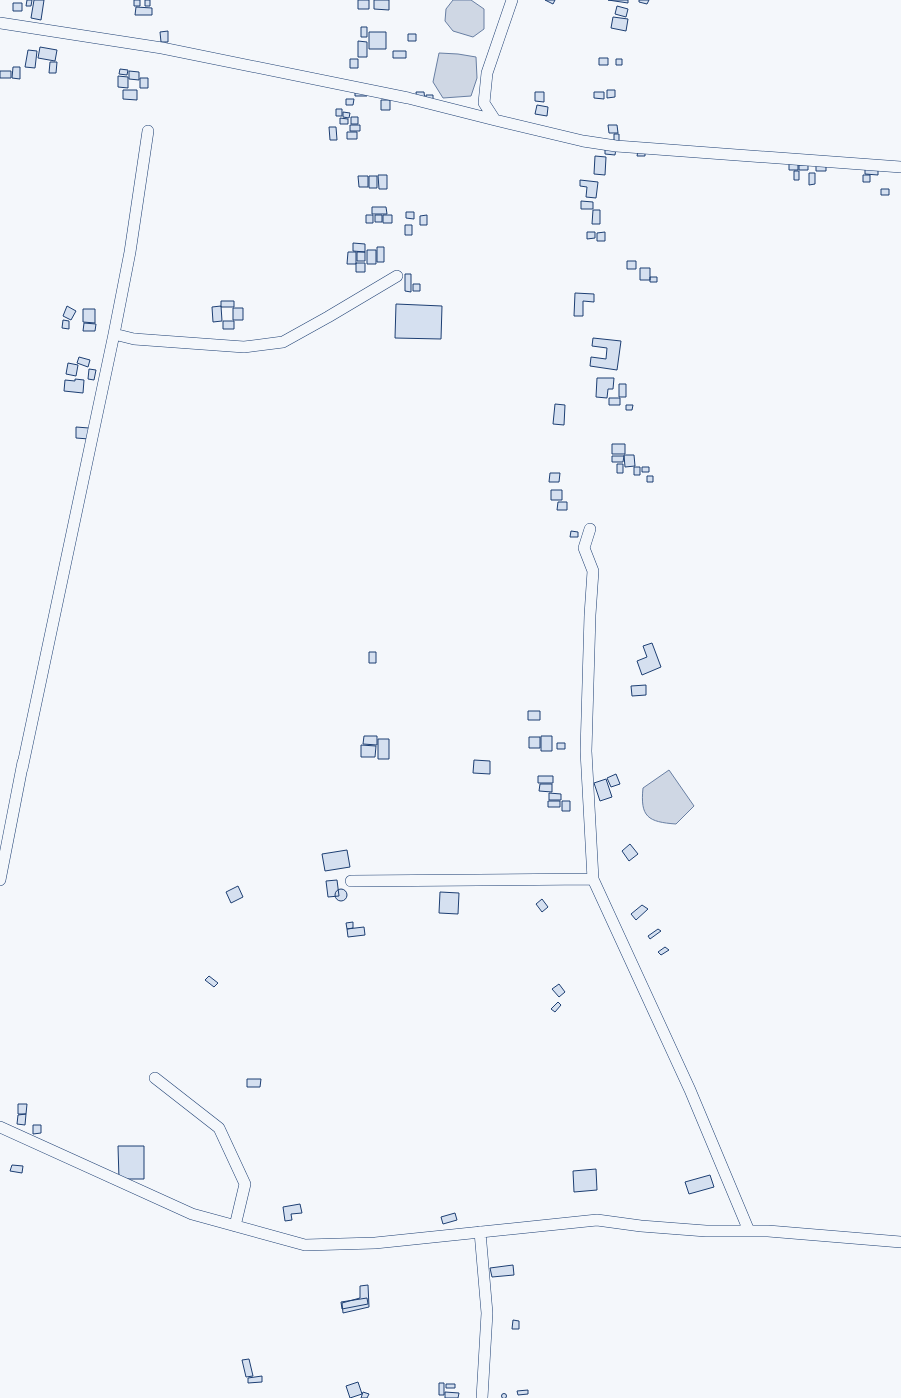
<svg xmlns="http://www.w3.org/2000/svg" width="901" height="1398" viewBox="0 0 901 1398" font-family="Bitter,serif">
	<rect width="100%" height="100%" fill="#f4f7fb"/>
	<path fill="#cfd7e4" stroke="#687fa3" d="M453 0H471L484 9V29L473 37 453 31 445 21 446 9Z
		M439 53 458 54 476 57 477 78 471 96 443 98 433 82Z
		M669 770 694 806 676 824C648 822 640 817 643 788Z"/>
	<path fill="#d5e0f0" stroke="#1d3f73" d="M27 0H32L31 6H26Z
		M34 0H44L41 20 31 18Z
		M134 0H140V6H134Z
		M145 0H150V6H145Z
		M358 0H369V9H358Z
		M374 0H389V10L374 9Z
		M545 0H555L553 4Z
		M608 0H628V3Z
		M639 0H649L647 4 639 2Z
		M13 3H22V11H13Z
		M617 6 628 9 626 17 615 14Z
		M136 7 152 8V15H135Z
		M613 17 628 19 626 31 611 28Z
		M361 27H367V37H361Z
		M168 31V42H161L160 32Z
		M369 32H386V49H369Z
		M408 34H416V41H408Z
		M358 41 367 42V57H358Z
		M40 47 57 50 55 61 38 58Z
		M28 50 37 51 35 68 25 67Z
		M393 51H406V58H393Z
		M599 58H608V65H599Z
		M350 59H358V68H350Z
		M616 59H622V65H616Z
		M50 62H57L56 73H49Z
		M13 67H20V79L12 78Z
		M120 69 128 70 127 75 119 74Z
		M0 71H11V78H0Z
		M129 71 139 72V80L129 79Z
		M118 76 128 77V88L118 87Z
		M140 78H148V88H140Z
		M355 87H367V96H355Z
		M123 90H137V100L123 99Z
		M607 90H615V97L607 98Z
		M416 92H424L425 101H417Z
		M535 92H544V102L535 101Z
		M594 92H604V99L594 98Z
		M426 95H433V101H426Z
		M346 99H354L353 105H346Z
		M381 100H390V110H381Z
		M537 105 548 107 547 116 535 114Z
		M336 109H342V116H336Z
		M343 112 350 113 349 118 343 117Z
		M351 117H358V124H351Z
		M340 118 348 119V124H340Z
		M350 125H360V131H350Z
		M608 125H617L618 133H609Z
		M329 127H336L337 140H330Z
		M347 132H357V139H347Z
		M614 134H619V142H614Z
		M605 148H616L615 155 605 154Z
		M638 151H645V156H637Z
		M595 156 606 157 605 175 594 174Z
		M789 164H798V170H789Z
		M816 164 826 165V171H816Z
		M799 165H808V170H799Z
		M865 167H878V175L865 174Z
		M794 171H799V180H794Z
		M809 173H815V184L809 185Z
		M378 175H387V189H379Z
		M863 175H870V182H863Z
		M358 176H368V187H359Z
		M369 176H377V188H369Z
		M580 180 598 182 596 198 586 197 587 187 580 186Z
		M881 189H889V195H881Z
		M581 201 593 202V209H581Z
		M372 207H386L387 214H372Z
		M593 210H600V224H592Z
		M406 212H414V219L406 218Z
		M366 215H373V223H366Z
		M375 215H382V222H375Z
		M383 215H392V223H383Z
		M427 215V225H420V216Z
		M405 225H412V235H405Z
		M587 232H595V238L587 239Z
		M605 232V241H597V233Z
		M353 243 365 244V252L353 251Z
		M377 247H384V262H377Z
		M367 250H376V264H367Z
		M348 252H356V264H347Z
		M357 252H365V261H357Z
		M627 261H636V269H627Z
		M356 263H365V272H356Z
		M640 268H650V280H640Z
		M405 274H411V292L405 291Z
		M650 277H657V282H650Z
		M413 284H420V291H413Z
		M575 293 594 294V302L583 301V316H574Z
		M221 301H234V307H221Z
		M396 304 442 306 441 339 395 338Z
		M67 306 76 311 71 320 63 316Z
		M221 306 222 321 213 322 212 307Z
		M233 308H243V320H233Z
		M83 309H95V323L83 322Z
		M63 320 69 321V329L62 328Z
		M223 321H234V329H223Z
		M84 323 96 324 95 331H83Z
		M593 338 621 341 617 370 590 366 591 357 606 359 607 348 592 346Z
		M79 357 90 360 88 367 77 363Z
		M68 363 78 365 76 376 66 374Z
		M89 369 96 370 94 380 88 379Z
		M597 378H614L613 389H608L607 398 596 397Z
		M75 379 84 380 83 393 64 391 65 380 75 381Z
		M619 384H626V397H619Z
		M609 398H620V405H609Z
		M555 404 565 405 564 425 553 424Z
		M626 405H633L632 410H626Z
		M76 427 89 428V439L76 438Z
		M612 444H625V454H612Z
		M624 455H634L635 466 625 467Z
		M612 456H624L623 462H612Z
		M617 464H623V473H617Z
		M634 467H640V475H634Z
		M642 467H649V472H642Z
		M550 473H560L559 482H549Z
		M647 476H653V482H647Z
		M551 490H562V500H551Z
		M558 502H567V510H557Z
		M571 531 578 532V537H570Z
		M652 643 661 667 642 675 637 661 647 657 643 646Z
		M369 652H376V663H369Z
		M646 685V695L632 696 631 686Z
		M528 711H540V720H528Z
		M364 736H377V745L363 744Z
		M541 736H552V751H541Z
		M529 737H540V748H529Z
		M378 739H389V759H378Z
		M557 743H565V749H557Z
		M361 745 376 746 375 757H361Z
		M474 760 490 761V774L473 773Z
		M616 774 620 784 611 787 607 778Z
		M538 776H553V783H538Z
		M606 779 612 797 600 801 594 783Z
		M540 784H552V792L539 791Z
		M549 793 561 794V800H549Z
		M548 801H560V807H548Z
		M562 801H570V811H562Z
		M630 844 638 854 629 861 622 851Z
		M347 850 350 867 325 871 322 854Z
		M337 880 339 896 328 897 326 881Z
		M238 886 243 897 231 903 226 892Z
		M335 895a6 6 0 1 1 12 0a6 6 0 1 1-12 0Z
		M440 892 459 893 458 914 439 913Z
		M542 899 548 907 542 912 536 904Z
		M642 905 648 909 636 920 631 914Z
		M353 922V928L347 929 346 923Z
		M364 927 365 935 348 937 347 929Z
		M658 929 661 931 650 939 648 936Z
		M665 947 669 950 661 955 658 952Z
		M209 976 218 983 214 987 205 980Z
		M559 984 565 992 559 997 552 989Z
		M558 1002 561 1005 555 1012 551 1009Z
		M247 1079H261L260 1087H247Z
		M18 1104H27L26 1114H18Z
		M26 1114 25 1125 17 1124 18 1115Z
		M33 1125H41V1133L33 1134Z
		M118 1146H144V1179H119Z
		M12 1165 23 1166 22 1173 10 1171Z
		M596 1169 597 1190 574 1192 573 1171Z
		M710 1175 714 1187 689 1194 685 1182Z
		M300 1204 302 1213 291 1214 292 1220 285 1221 283 1207Z
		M455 1213 457 1220 443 1224 441 1217Z
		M513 1265 514 1275 492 1277 490 1268Z
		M368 1285 369 1307 343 1313 342 1303 360 1298V1286Z
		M367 1298 368 1304 342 1309 341 1302Z
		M513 1320 519 1321V1329H512Z
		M249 1359 253 1376 246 1377 242 1360Z
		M262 1376V1382L248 1383V1378Z
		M358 1382 362 1394 350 1398 346 1386Z
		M439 1383H444V1395H439Z
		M446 1384H455V1388H446Z
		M528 1390V1394L518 1395 517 1391Z
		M363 1392 369 1394 367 1398H361Z
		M445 1392 459 1393 458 1398H445Z
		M501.5 1396a2.5 2.5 0 1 1 5 0a2.5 2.5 0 1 1-5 0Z"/>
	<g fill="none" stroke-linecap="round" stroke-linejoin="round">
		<g stroke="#1d3f73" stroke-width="12">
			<path id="street" d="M512 0 487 73 484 103 495 120 583 141 616 146 901 167
				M0 23 162 48 408 98 495 120
				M114 334 134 339 244 347 283 342 328 317 397 276
				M590 529 584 548 593 571 590 615 586 751 593 879
				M22 769 114 334 130 252 148 131
				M0 880 23 762
				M351 881 593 879 690 1090 749 1231
				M155 1078 219 1128 245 1184 235 1226
				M0 1127 192 1214 305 1245 375 1243 597 1220 641 1226 706 1231H768L901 1242
				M480 1232 487 1313 482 1398"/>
		</g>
		<use href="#street" stroke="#f4f7fb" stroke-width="11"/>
	</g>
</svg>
